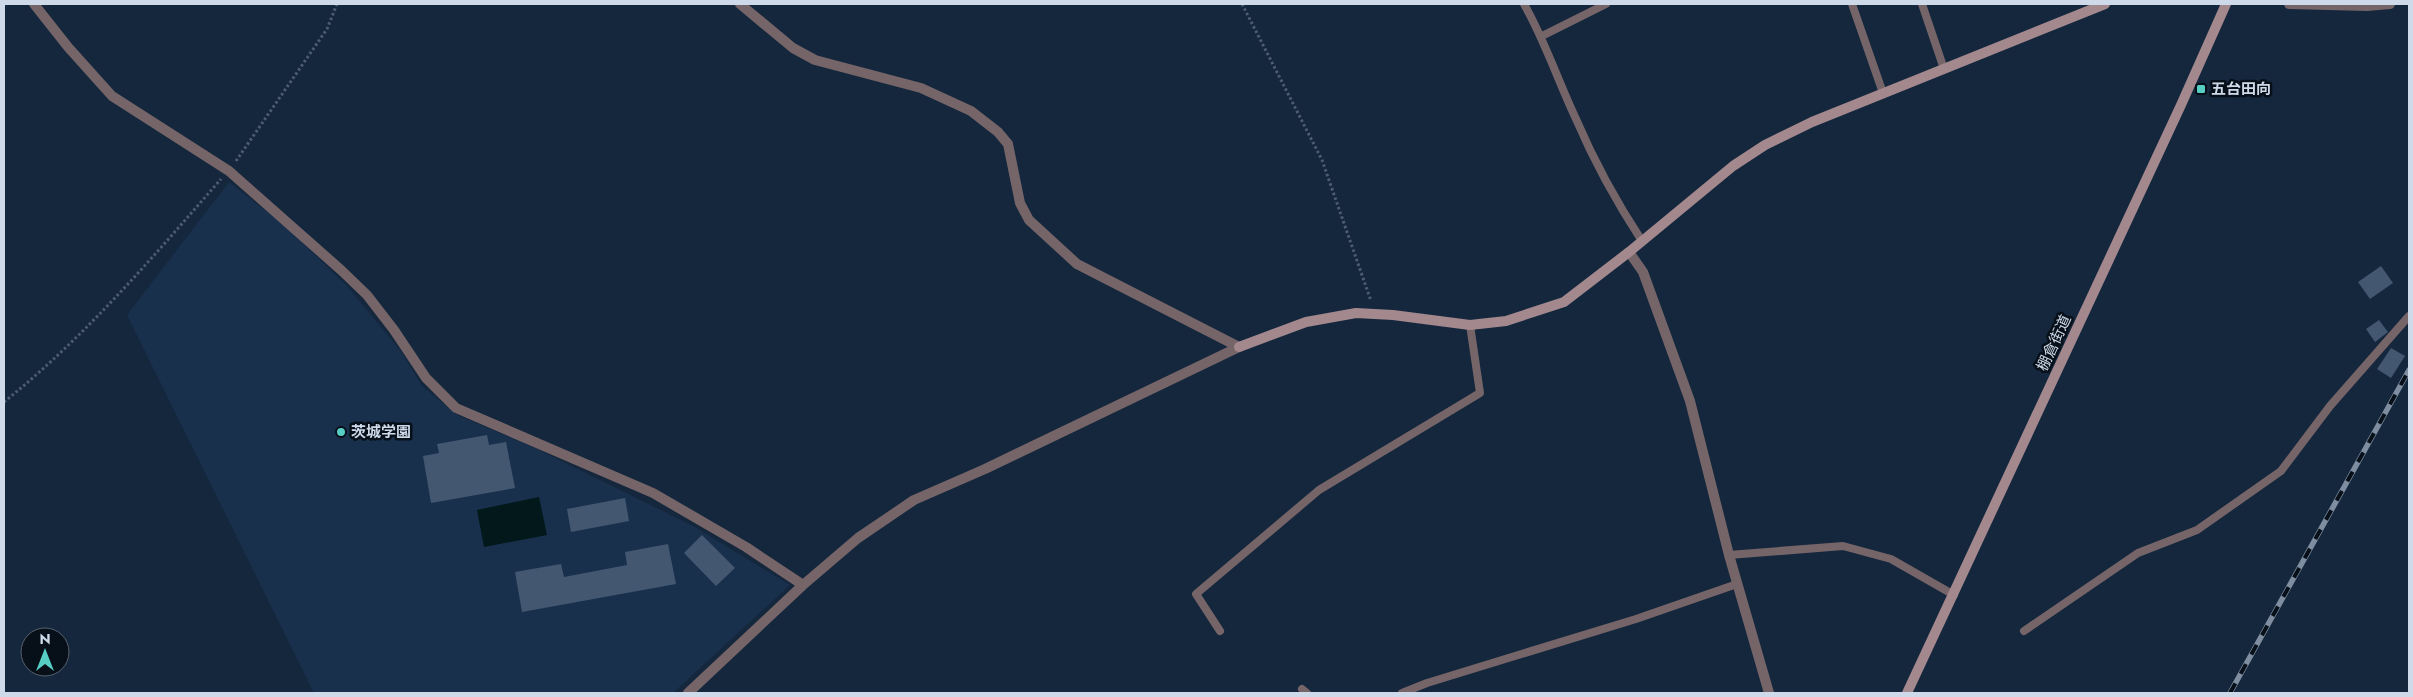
<svg xmlns="http://www.w3.org/2000/svg" width="2413" height="697" viewBox="0 0 2413 697" font-family="Jost,'Noto Sans JP',sans-serif">
	<rect width="100%" height="100%" fill="#14273d"/>
	<path fill="#19304d" d="M229 182 285 226 347 286 400 350 422 386 457 415 535 448 695 527 790 585 673 693H314L127 315Z"/>
	<path fill="#02181a" d="M539 497 547 535 484 547 477 510Z"/>
	<path fill="#435771" d="M2381 266 2393 283 2370 299 2358 282Z
		M2379 320 2388 332 2375 342 2366 329Z
		M2391 348 2405 356 2391 378 2377 369Z
		M487 435 489 445 506 442 515 488 431 503 423 456 439 453 437 444Z
		M625 498 629 521 571 532 567 509Z
		M702 535 735 568 716 586 684 553Z
		M668 544 676 584 522 612 515 572 561 564 564 577 627 565 625 552Z"/>
	<g fill="none" stroke-linecap="round" stroke-linejoin="round">
		<path stroke="#4c5d71" stroke-width="3" stroke-dasharray="2.5 2.5" stroke-linecap="butt" d="M1242 4 1322 160 1371 301
			M236 161 327 29 337 4
			M4 402C86 336 152 258 221 179"/>
		<path stroke="#766568" stroke-width="8" d="M1524 4C1545 41 1558 81 1576 119 1594 161 1617 203 1642 241
			M1852 4 1883 93
			M1922 4 1944 69
			M1542 36 1606 4
			M1729 555 1843 546 1891 559 1954 595
			M1220 631 1196 594 1319 490 1480 393 1470 325
			M2024 631 2138 553 2197 530 2281 471 2330 406 2409 316
			M1302 689 1307 693
			M1402 693 1427 683 1636 619 1737 584"/>
		<path stroke="#766568" stroke-width="10" d="M34 4 68 47 112 96 229 171 341 270 367 295 394 330 426 378 456 408 653 493 746 547 803 585
			M740 4 793 48 815 60 921 88 971 111 998 132 1008 144 1020 203 1029 220 1077 264 1239 347
			M2289 4 2367 6 2390 4
			M1629 252 1643 272 1690 401 1729 555 1769 693
			M688 693 803 585 858 538 914 500 985 469 1239 347"/>
		<path stroke="#a3888e" stroke-width="10" d="M1239 347 1306 322 1356 313 1393 315 1470 325 1506 321 1564 302 1629 252 1733 166 1765 145 1812 122 2105 4
			M1907 693 2181 105 2226 4"/>
		<g stroke="#7e8d9f" stroke-width="5.5">
			<path id="rail" d="M2230 693 2409 370"/>
		</g>
		<use href="#rail" stroke="#070f19" stroke-width="4" stroke-dasharray="11" stroke-linecap="butt"/>
	</g>
	<g fill="#56cec4" stroke="#070f19" stroke-width="2">
		<rect x="2196" y="84" width="10" height="10" rx="2.5"/>
		<circle cx="341" cy="432" r="5"/>
	</g>
	<g text-anchor="middle" dominant-baseline="central" stroke-width="5" stroke-linejoin="round" paint-order="stroke">
		<g font-size="15" font-weight="bold" fill="#cedae9" stroke="#070f19" text-anchor="start">
			<text x="2211" y="89">五台田向</text>
			<text x="351" y="432">茨城学園</text>
		</g>
		<g font-size="15" fill="#cedae9" stroke="#070f19">
			<text transform="translate(2054 343) rotate(-65)">棚倉街道</text>
		</g>
	</g>
	<rect width="2413" height="697" fill="none" stroke="#cedae9" stroke-width="10"/>
	<g transform="translate(45 652)"><circle r="24" fill="#070f19" stroke="#57606c"/>
	<path d="M0-4L9 19L0 12L-9 19Z" fill="#56cec4"/>
	<text y="-8" font-size="14" font-weight="bold" text-anchor="middle" fill="#cedae9">N</text>
	</g>
</svg>
